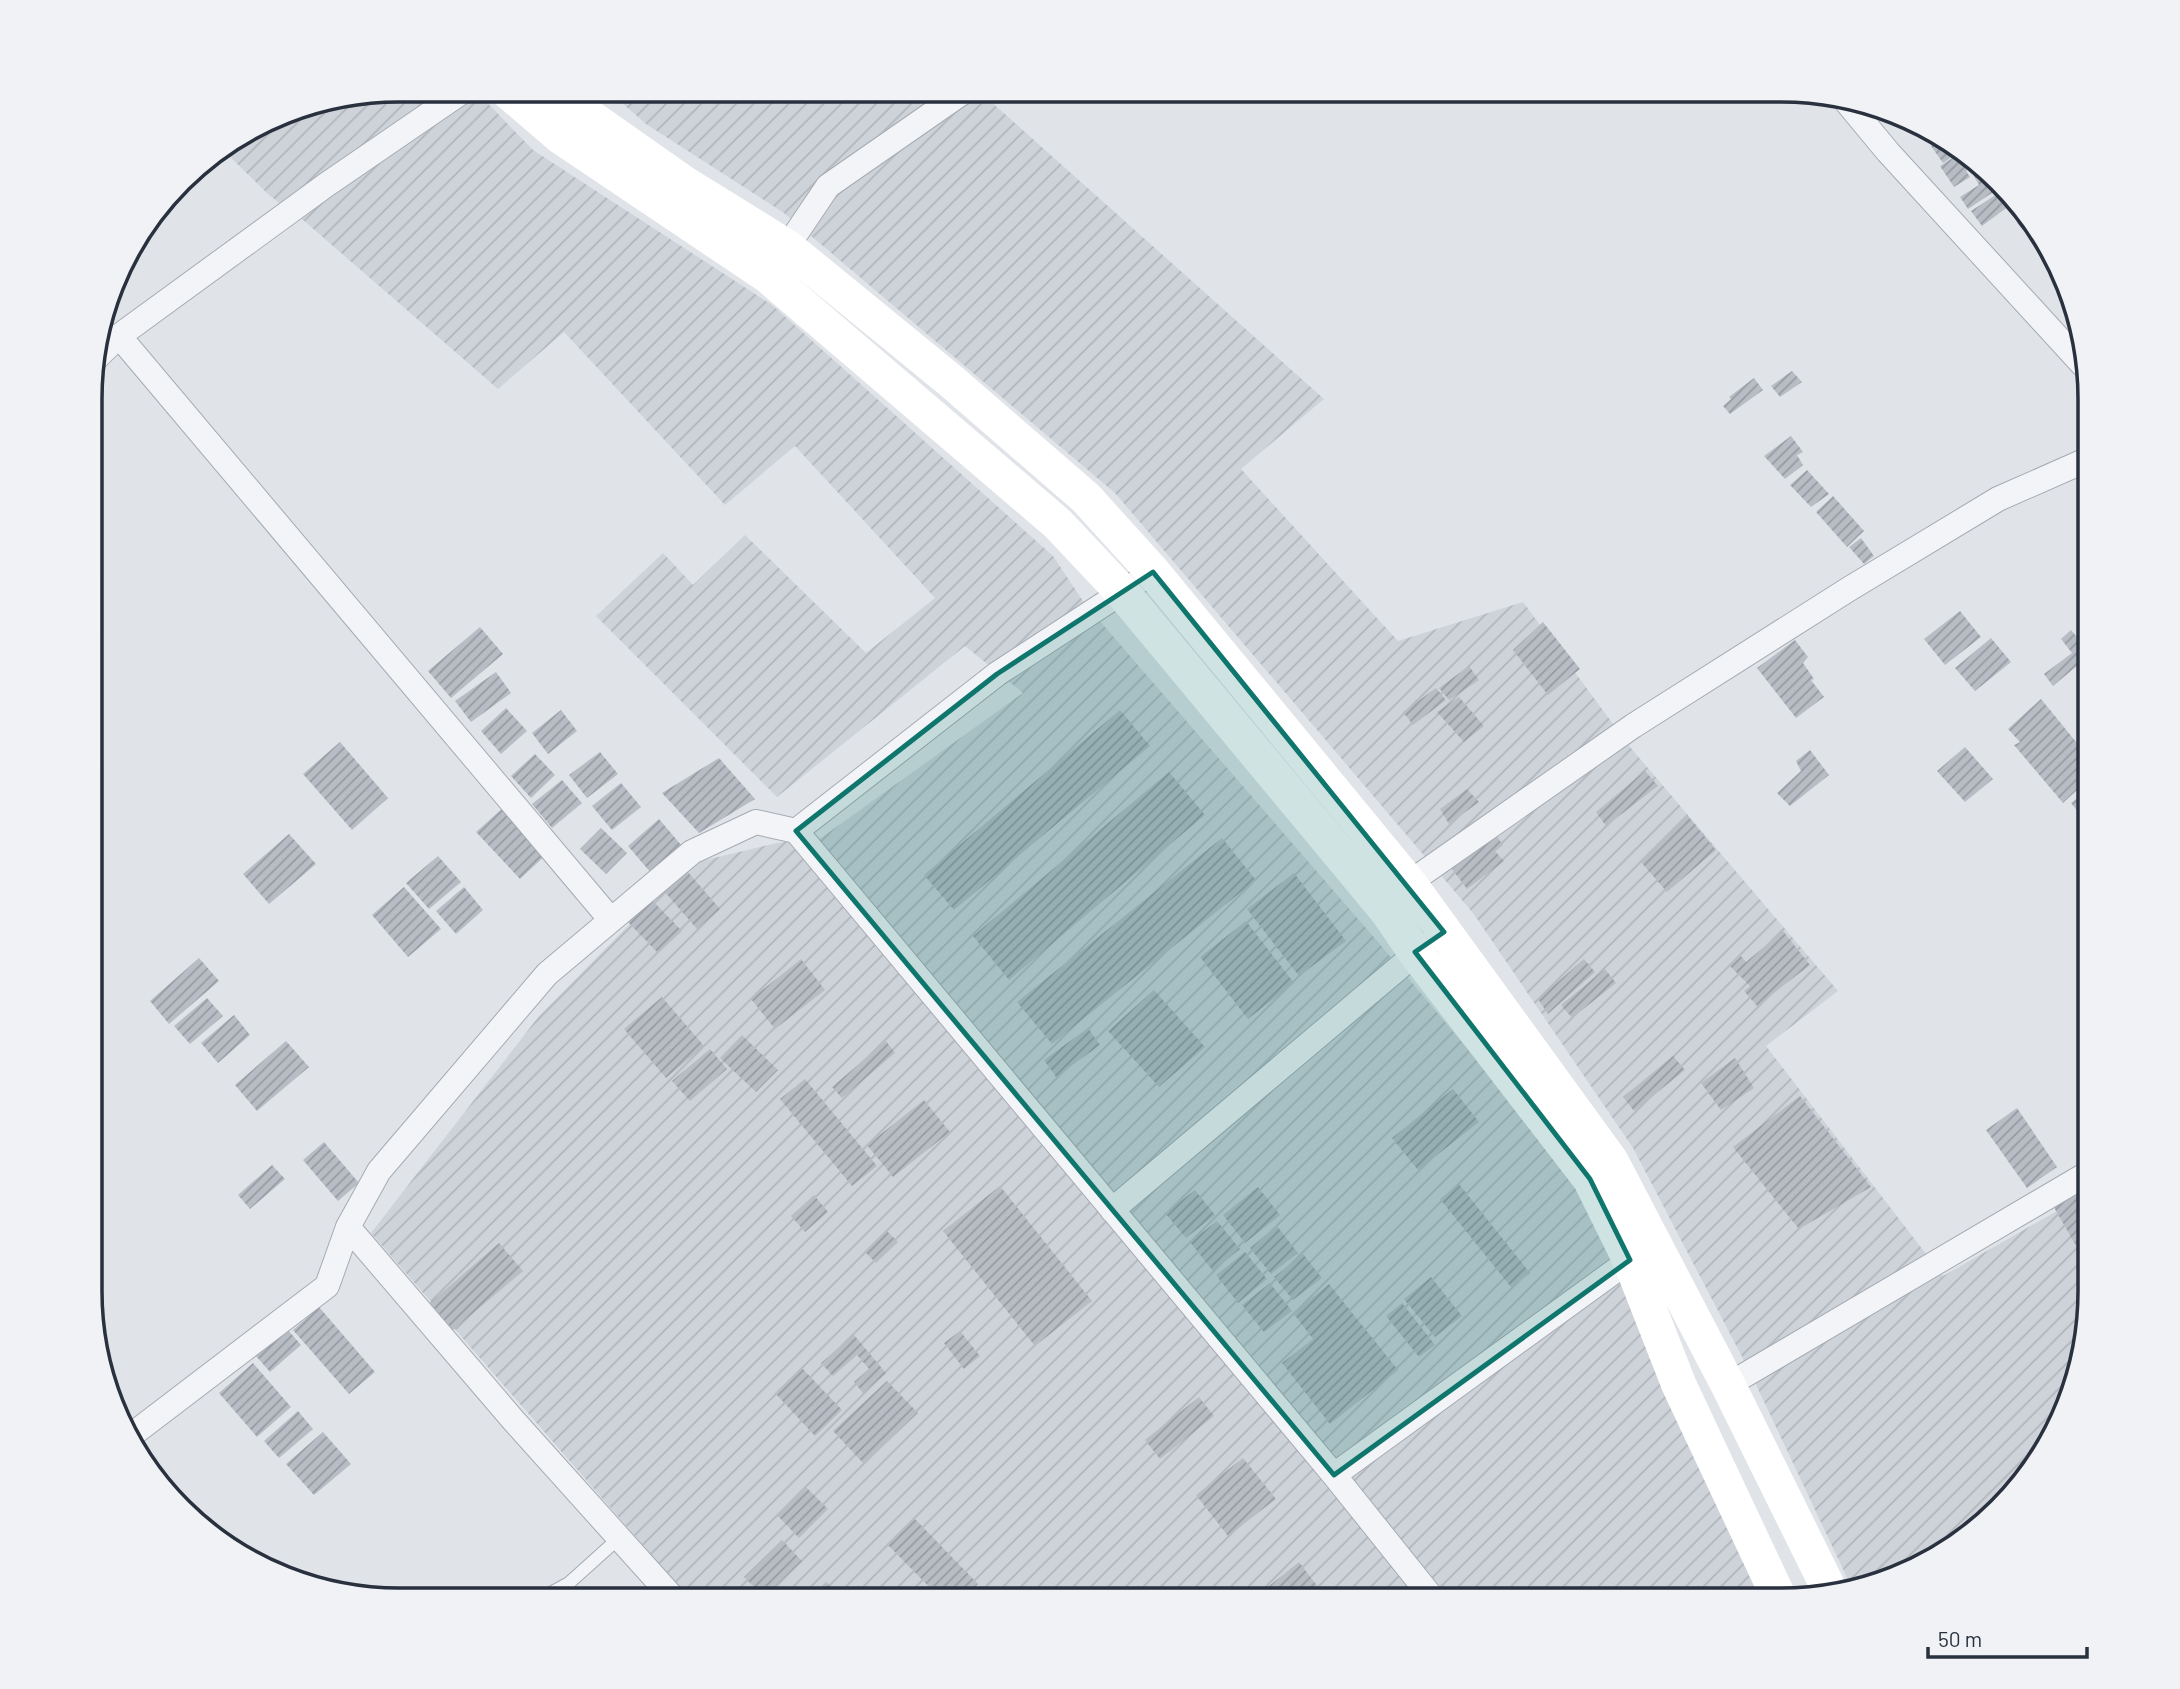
<svg xmlns="http://www.w3.org/2000/svg" width="2180" height="1689" viewBox="0 0 2180 1689" font-family="Barlow,sans-serif">
	<defs>
		<pattern id="industrial-furrows" width="10" height="10" patternUnits="userSpaceOnUse" patternTransform="scale(1.75)"><rect width="10" height="10" fill="#ced3da"/><path d="M-1 1l2-2M0 10L10 0M9 11l2-2" fill="none" stroke="#b1b6bc"/></pattern>
		<pattern id="building-hatch" width="6" height="6" patternUnits="userSpaceOnUse" patternTransform="scale(1.75)"><rect width="6" height="6" fill="#b8bdc5"/><path d="M-1 1l2-2M0 6l6-6M5 7l2-2" fill="none" stroke="#969aa1"/></pattern>
	</defs>
	<rect width="100%" height="100%" fill="#e0e4e9"/>
	<path fill="url(#industrial-furrows)" d="M399 89H474L533 150 772 305 1053 556 1085 604 1378 942 1579 1182 1781 1600 690 1599 371 1233 539 1016 689 864 777 843 821 838 1023 693 965 646 777 797 596 616 663 553 693 585 745 535 866 653 935 598 795 446 725 505 564 332 498 389 303 220 270 196 223 150 299 106Z
		M606 89 978 90 1324 399 1241 469 1398 641 1523 602 1630 747 1838 991 1766 1046 1943 1276 2090 1192V1311L2067 1409 2014 1494 1918 1568 1850 1584 1751 1374 1633 1148 1473 913 1115 493 784 213 646 124Z"/>
	<path fill="url(#building-hatch)" d="M1942 139 1961 151 1943 163 1931 146Z
		M1962 152 1985 166 1978 170 1975 166 1966 171 1970 177 1954 187 1940 166Z
		M1987 168 2001 187 1968 209 1960 197 1979 185 1974 176Z
		M2003 190 2013 203 1982 226 1971 211Z
		M2024 217 2050 250 2045 254 2017 223Z
		M1792 371 1802 382 1780 397 1771 386Z
		M1754 378 1763 390 1730 414 1723 406 1731 399 1729 397Z
		M1791 436 1803 452 1797 455 1803 465 1785 479 1764 456Z
		M1807 470 1829 494 1811 507 1790 485Z
		M1833 496 1864 531 1847 547 1816 512Z
		M1861 538 1874 556 1864 564 1849 547Z
		M1960 611 1981 637 1945 665 1924 639Z
		M1543 622 1580 669 1548 695 1513 650Z
		M480 627 503 654 451 698 428 671Z
		M2071 630 2091 654 2053 686 2044 674 2072 653 2061 639Z
		M1991 638 2011 662 1975 691 1955 668Z
		M1795 640 1808 657 1803 663 1814 679 1811 680 1824 697 1796 718 1757 668Z
		M1469 666 1479 680 1449 700 1439 688Z
		M496 672 511 693 471 722 455 701Z
		M1436 688 1446 700 1413 725 1403 712Z
		M1459 697 1484 726 1464 742 1437 712Z
		M2041 699 2090 759V778L2063 803 2014 745 2020 742 2008 729Z
		M506 708 527 731 501 754 481 731Z
		M561 710 577 731 548 754 532 733Z
		M1120 710 1150 746 954 910 924 875Z
		M340 742 388 798 352 830 303 774Z
		M1965 747 1993 779 1965 802 1937 771Z
		M1810 750 1829 775 1790 806 1777 793 1801 771 1796 761Z
		M600 752 618 774 587 798 569 775Z
		M535 754 555 775 531 798 511 776Z
		M719 758 755 799 699 833 662 793Z
		M1645 771 1658 786 1606 826 1596 812Z
		M1169 772 1205 815 1009 980 973 936Z
		M562 780 582 803 552 828 532 804Z
		M621 783 641 807 612 830 592 806Z
		M2090 788V827L2071 803Z
		M1467 789 1479 802 1449 824 1440 809Z
		M504 807 548 853 520 879 476 832Z
		M1687 815 1716 850 1667 892 1640 861Z
		M659 819 682 846 651 873 628 846Z
		M601 828 627 853 606 874 580 849Z
		M289 834 316 864 269 904 243 874Z
		M1495 834 1503 845 1495 851 1504 861 1467 889 1452 869Z
		M1222 838 1256 880 1052 1044 1017 1002Z
		M438 856 461 882 429 909 406 883Z
		M686 870 720 909 697 929 663 890Z
		M1294 873 1346 941 1299 976 1247 909Z
		M404 887 441 929 408 957 372 915Z
		M464 887 483 910 456 934 436 911Z
		M649 897 682 931 658 953 626 920Z
		M1246 921 1294 983 1248 1019 1200 957Z
		M1783 931 1810 965 1757 1006 1744 991 1750 986 1730 966 1741 956 1746 962Z
		M199 958 219 981 169 1024 150 1001Z
		M801 959 825 990 775 1029 751 999Z
		M1584 959 1595 972 1548 1014 1538 999Z
		M1605 969 1616 983 1572 1018 1561 1005Z
		M1154 990 1205 1047 1159 1087 1108 1031Z
		M662 997 704 1046 666 1078 624 1029Z
		M207 998 223 1016 190 1044 174 1026Z
		M234 1015 250 1035 218 1063 201 1043Z
		M1088 1028 1100 1045 1056 1077 1044 1060Z
		M742 1035 778 1070 756 1092 720 1058Z
		M286 1041 309 1067 257 1111 235 1085Z
		M886 1041 895 1053 842 1098 832 1087Z
		M710 1049 727 1069 690 1101 672 1081Z
		M1673 1056 1685 1070 1634 1111 1623 1097Z
		M1735 1058 1754 1088 1721 1110 1701 1083Z
		M805 1079 877 1166 852 1186 780 1099Z
		M1453 1089 1479 1122 1418 1170 1392 1138Z
		M1800 1096 1871 1187 1799 1229 1733 1147Z
		M924 1100 950 1132 893 1177 867 1145Z
		M2017 1108 2057 1167 2027 1188 1986 1130Z
		M324 1142 359 1183 338 1201 303 1160Z
		M272 1165 285 1179 250 1209 238 1195Z
		M2090 1182V1245L2079 1251 2052 1204Z
		M1459 1184 1530 1273 1511 1287 1440 1199Z
		M1000 1186 1092 1301 1035 1346 943 1231Z
		M1258 1187 1280 1215 1245 1243 1223 1215Z
		M1195 1190 1215 1215 1186 1238 1165 1213Z
		M814 1195 828 1212 805 1232 791 1216Z
		M1217 1221 1240 1249 1213 1271 1190 1242Z
		M1277 1226 1298 1253 1271 1274 1250 1248Z
		M887 1231 898 1242 876 1263 865 1252Z
		M499 1243 523 1271 453 1330 430 1303Z
		M1245 1252 1267 1279 1238 1303 1216 1275Z
		M1303 1254 1322 1278 1293 1300 1274 1277Z
		M1431 1277 1462 1316 1435 1337 1404 1299Z
		M1270 1283 1292 1311 1264 1332 1242 1305Z
		M1329 1284 1398 1370 1330 1424 1282 1363 1313 1339 1293 1313Z
		M1402 1303 1435 1345 1419 1357 1386 1316Z
		M319 1307 375 1372 349 1394 293 1330Z
		M287 1329 301 1345 270 1372 256 1356Z
		M960 1331 980 1356 964 1369 944 1343Z
		M854 1335 886 1373 863 1393 854 1382 869 1369 857 1355 833 1376 821 1363Z
		M253 1363 291 1407 257 1437 219 1393Z
		M802 1368 842 1410 815 1436 775 1393Z
		M887 1381 918 1413 864 1464 833 1431Z
		M1199 1397 1214 1416 1160 1459 1145 1440Z
		M298 1411 313 1429 279 1458 264 1441Z
		M323 1432 351 1464 314 1495 286 1464Z
		M1243 1458 1276 1499 1228 1536 1196 1495Z
		M806 1487 828 1509 799 1538 777 1515Z
		M914 1518 978 1584 963 1599H941L887 1544Z
		M782 1540 802 1561 764 1597 744 1577Z
		M1299 1562 1328 1600H1280L1269 1586Z
		M826 1582 843 1599H808Z"/>
	<g fill="none" stroke-linecap="round" stroke-linejoin="round">
		<g stroke="#a5abb3" stroke-width="14">
			<path id="service" d="M540 1599 569 1583 619 1538"/>
		</g>
		<g stroke="#a5abb3" stroke-width="26">
			<path id="minor" d="M1845 100 1888 152 2083 365
				M787 247 828 186 966 90
				M119 336 611 920
				M92 362 119 336 326 185 466 89
				M796 831 997 674 1153 572
				M1409 883 1633 726 1849 589 1998 499 2091 458
				M1112 1210 1427 944
				M348 1227 514 1421 674 1599
				M1728 1385 2090 1172
				M129 1437 327 1286 348 1227 379 1171 547 974 692 852 756 822 796 831 1334 1475 1434 1600
				M1334 1475 1630 1260 1640 1248"/>
		</g>
		<use href="#service" stroke="#f3f4f7" stroke-width="12"/>
		<use href="#minor" stroke="#f3f4f7" stroke-width="24"/>
		<path stroke="#fff" stroke-width="35" d="M505 89 561 137 768 276 1058 524 1122 592 1387 911 1415 952 1590 1179 1630 1260 1679 1385 1780 1600
			M558 89 580 110 684 183 787 247 951 381 1086 498 1153 572 1409 883 1611 1161 1728 1385 1829 1589"/>
	</g>
	<path fill="#0f766e" fill-opacity="0.2" stroke="#0f766e" stroke-width="5" stroke-linejoin="round" d="M1153 572 1444 932 1415 952 1590 1179 1630 1260 1334 1475 796 831 997 674Z"/>
	<path d="M0 0H2180V1689H0ZM399 102H1781A297 297 0 0 1 2078 399V1291A297 297 0 0 1 1781 1588H399A297 297 0 0 1 102 1291V399A297 297 0 0 1 399 102Z" fill="#f0f2f6" fill-rule="evenodd"/>
	<path fill="none" stroke="#29313f" stroke-width="3.5" d="M399 102H1781A297 297 0 0 1 2078 399V1291A297 297 0 0 1 1781 1588H399A297 297 0 0 1 102 1291V399A297 297 0 0 1 399 102Z"/>
	<path d="M1928 1647v10h159v-10" fill="none" stroke="#29313f" stroke-width="3.5"/>
	<text x="1938" y="1647" font-size="21" fill="#29313f" stroke="#f0f2f6" stroke-width="5" paint-order="stroke">50 m</text>
</svg>
